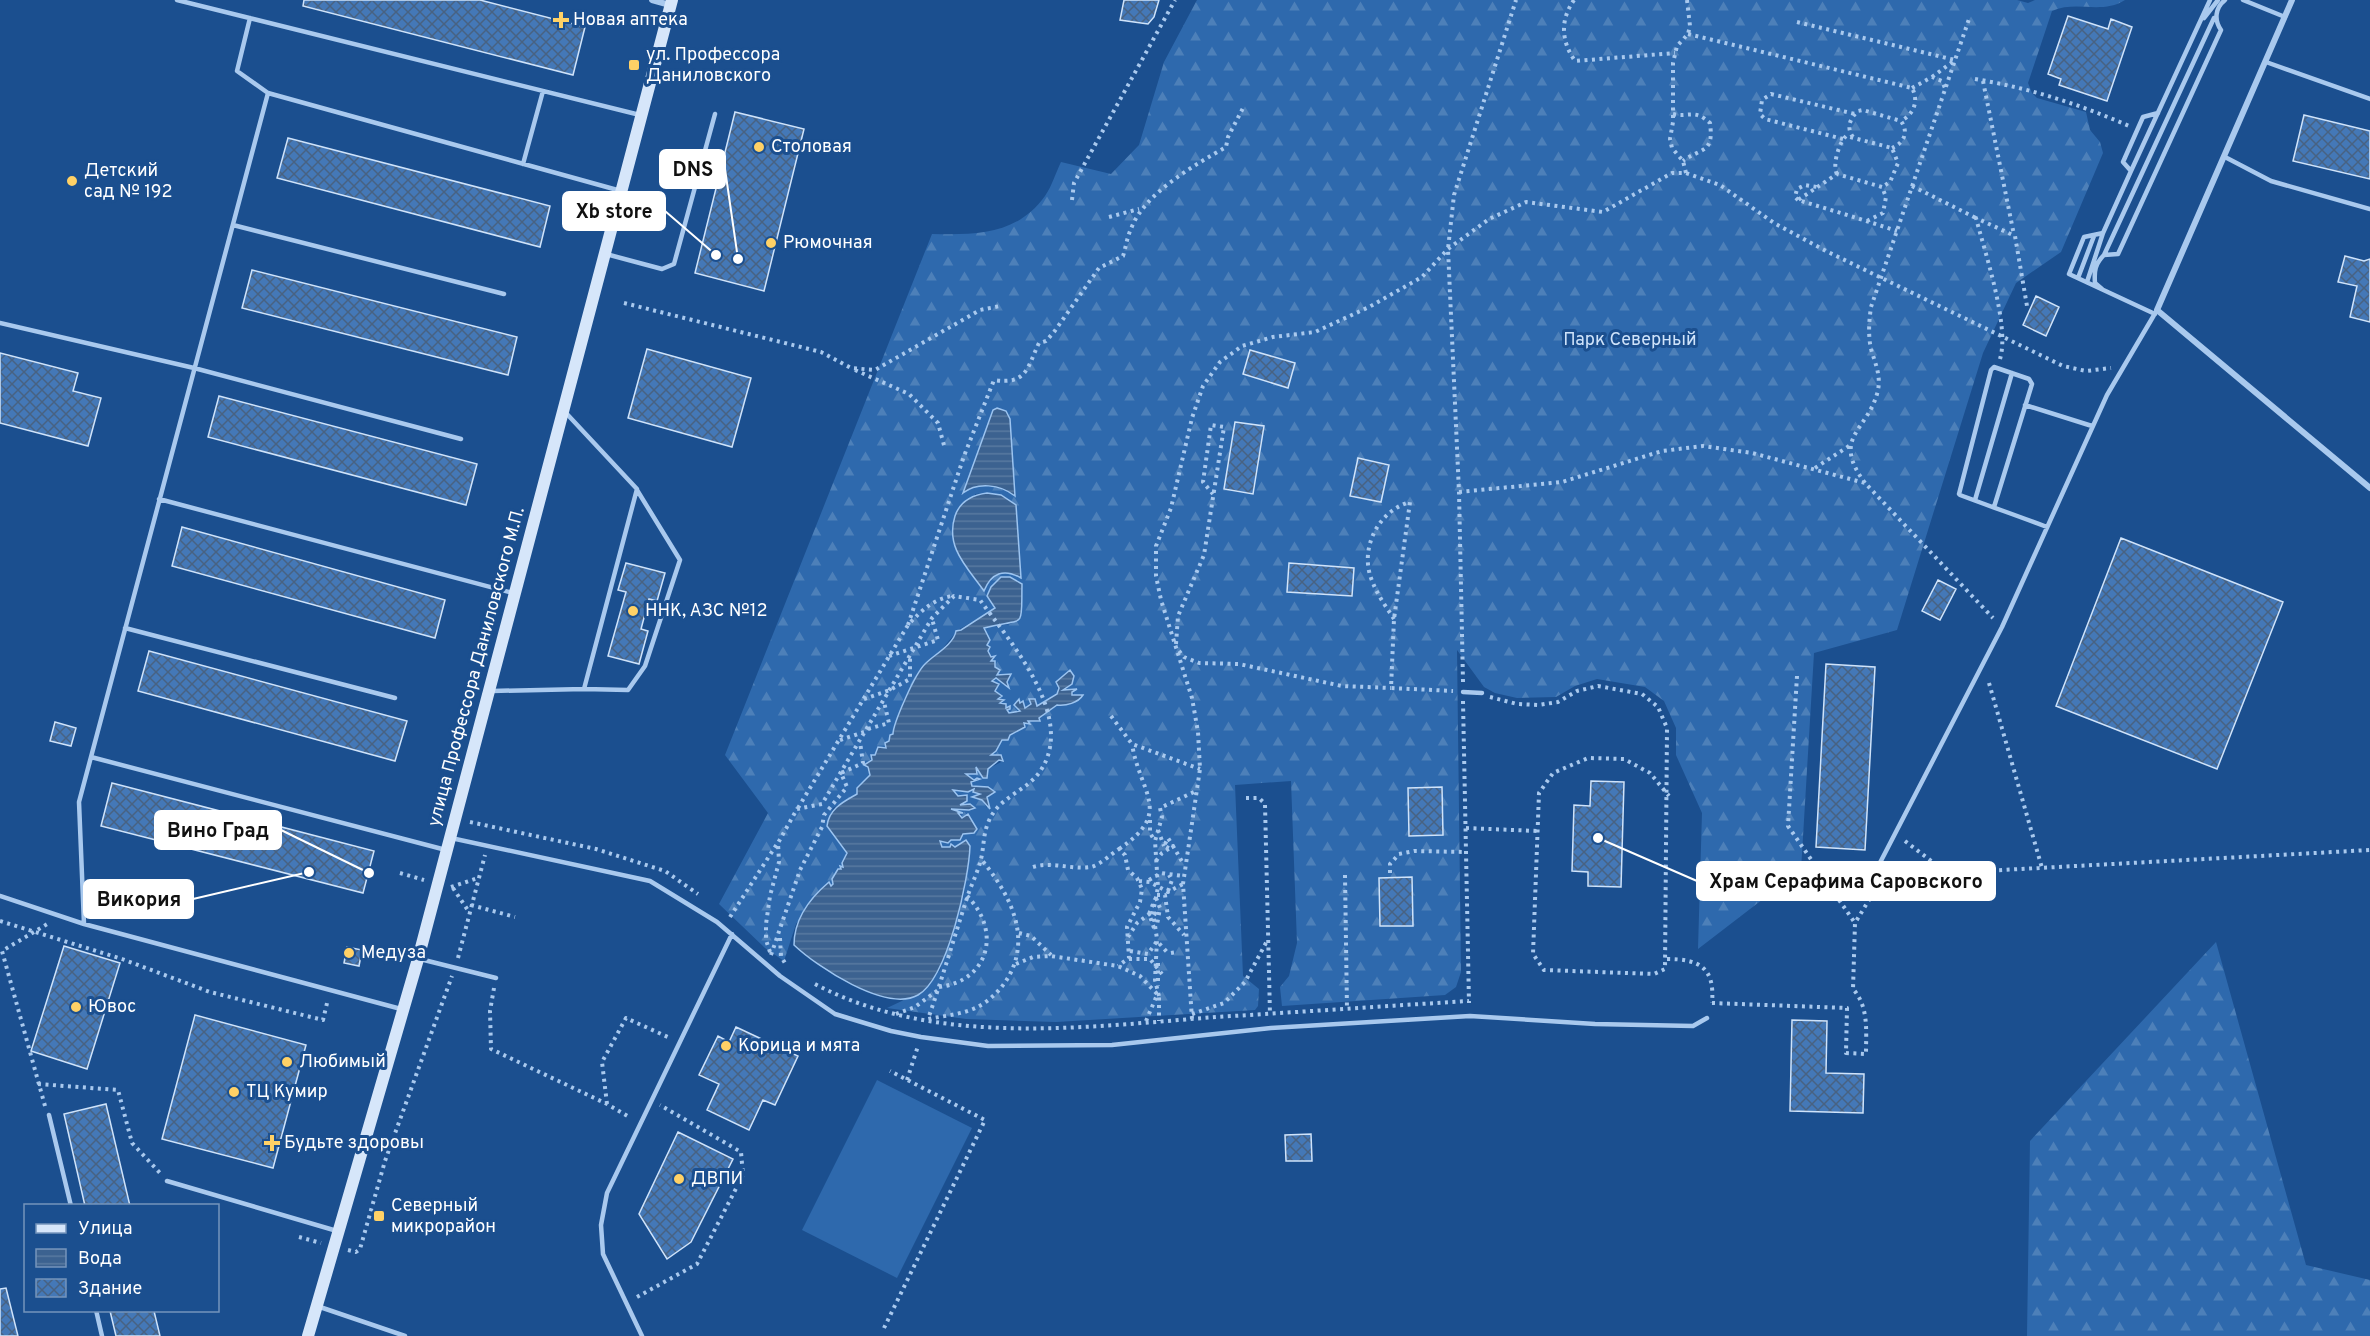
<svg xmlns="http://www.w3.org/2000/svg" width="2370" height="1336" viewBox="0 0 2370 1336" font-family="Overpass,sans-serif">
	<defs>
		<pattern id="forest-firs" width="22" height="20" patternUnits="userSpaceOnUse" patternTransform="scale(1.5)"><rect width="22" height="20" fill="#2e69ad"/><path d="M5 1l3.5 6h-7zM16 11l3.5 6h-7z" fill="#4d80b9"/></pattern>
		<pattern id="water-rules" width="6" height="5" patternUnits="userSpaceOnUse" patternTransform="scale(1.5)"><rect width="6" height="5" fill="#3c6290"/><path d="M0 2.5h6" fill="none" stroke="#597aa1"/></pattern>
		<pattern id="building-cross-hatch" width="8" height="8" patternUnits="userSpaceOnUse" patternTransform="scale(1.5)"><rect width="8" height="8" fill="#4478b7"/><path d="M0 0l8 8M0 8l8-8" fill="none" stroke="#486282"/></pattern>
	</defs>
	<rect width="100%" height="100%" fill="#1b4f8f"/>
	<path fill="url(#forest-firs)" fill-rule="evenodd" d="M1197 0H2017L2028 3 2035 0H2125C2101 15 2077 0 2052 11L2028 83 2032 93 2037 98 2086 112 2090 130 2100 142 2103 153 2061 252 2016 283 1983 353 1897 630 1814 653 1801 870 1698 949 1702 813 1676 755V728L1664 701 1645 687 1597 679 1575 686 1556 697 1517 698 1495 693 1484 687 1457 650 1461 972 1456 987 1445 995 1282 1006 1280 987 1289 976 1297 943 1291 781 1235 785 1243 976 1259 989 1258 1006 1255 1010 1056 1022 966 1019 887 1008 923 991 940 970 964 895 970 852 962 843 954 847H942L940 840 951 839 968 833 972 823 970 817 962 818 960 812 950 809 962 810 965 805 959 804 966 800 967 795 958 796 953 790 968 792 974 789 981 794 973 797 982 800 987 808V797L994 792C986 788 976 788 969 784L974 780 966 774 977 773V767L983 777H986L988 769 1003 761V757L991 755 1002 740 1027 721 1039 722V718L1057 705 1077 701 1083 696 1075 697 1072 690 1062 689 1069 686 1064 676 1058 684 1057 693 1037 706 1030 699 1031 705 1025 709 1024 703 1017 700 1016 705 1020 711 1009 713 1005 704 999 703 995 694 998 692 994 691 997 687 991 682 996 678 1004 685 1008 678 1006 674 997 675 987 645 990 640 984 628 1010 624 1021 618 1022 584 1010 577H1001L996 608 958 630 937 655 927 661 904 699 893 734 886 748 865 764 870 775 858 788 857 794 833 808 827 826 847 851 842 863 844 868 831 887 826 885 796 924 784 961 765 948 719 904 768 813 725 755 932 234C976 235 1017 235 1045 196 1052 186 1056 172 1061 162L1111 174 1139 145 1164 62ZM1002 409 1009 415 1015 495C1001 485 986 485 970 487ZM987 493 1001 495 1021 577C1005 569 992 572 984 590L975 494Z
		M2216 942 2306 1265 2370 1280V1336H2027L2030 1141Z"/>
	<path fill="#2e69ad" d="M877 1080 972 1128 897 1278 802 1230Z"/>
	<path fill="url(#water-rules)" stroke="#9cc4f0" stroke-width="1.5" d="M997 408 1006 411 1010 419 1015 496C1000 484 977 482 963 493L993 410Z
		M987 493 1001 495 1016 505 1021 578C1004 568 991 573 984 591 967 567 945 547 955 516 960 501 972 495 987 493Z
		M1001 577H1010L1022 584C1021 631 1027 617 984 628L990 640 987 645 990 647 988 651 991 657 995 656 991 661H995V667L1000 670 997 675 1011 674 1007 682 1009 688 996 678 992 681 999 684 995 691 1002 696 998 699 1004 700 1000 703 1006 704V708L1010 706V709L1007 710 1009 713 1020 711 1014 705 1019 699 1020 703 1023 701 1025 708 1031 704 1029 699H1035L1037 706 1057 694 1059 688 1056 682 1070 670 1074 676 1072 684 1063 690 1077 689 1072 692V695H1083C1078 703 1066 706 1057 705L1039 718 1040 721H1028L1030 724 1024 723 1025 727 1010 735 1008 740H1002L996 751 991 755H1001L1003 761 999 760 988 769 987 778H983L976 767 977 774H966L974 780 977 778 980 779 971 782 972 786 988 787 995 792 987 797 990 809 982 800 972 797 980 794 973 792 974 789 968 792 953 790 958 796 967 795V801L960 805 970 804 975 808 969 810 951 809 963 813H958L962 818 968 814 977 829 974 833 963 834 960 840H951L948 843 940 841 942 847H950L951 844 955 847 966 840 970 846C969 878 948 978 918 995 886 1013 816 966 794 945 794 919 810 898 829 882L831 886 833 884 832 879 838 869H841L840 866 843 867 842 863 847 853 827 826C829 808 845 801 857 794V788L870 775 868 767 864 765 872 760 871 755H875L878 747 886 748 885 743 889 741 890 735 893 734C893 725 914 674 926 663 934 655 954 644 956 631L961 630 995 608 987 596 991 587Z"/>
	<path fill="url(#building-cross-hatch)" stroke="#cfe3fa" stroke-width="1.5" d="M304 0H480L585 27 573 75 303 6Z
		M1124 0H1159L1154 17 1148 24 1120 20Z
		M2068 16 2108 29 2111 19 2132 27 2107 101 2059 85 2061 79 2048 74Z
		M735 112 804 129 764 291 695 273Z
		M2304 115 2370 131V179L2293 161Z
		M288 138 550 206 540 247 277 178Z
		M2345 256 2364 261 2370 259V322L2350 317 2357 286 2338 282Z
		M252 270 517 337 508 375 242 308Z
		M2036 296 2059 307 2046 336 2023 325Z
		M647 349 751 378 732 447 628 418Z
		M1250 350 1295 363 1288 388 1243 374Z
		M0 353 78 373 73 391 101 398 88 446 0 423Z
		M219 396 477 464 466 505 208 437Z
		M1235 422 1264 426 1253 494 1224 489Z
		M1358 458 1389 465 1381 502 1350 496Z
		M182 527 445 600 435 638 172 566Z
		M2121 538 2283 602 2217 769 2056 706Z
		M626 563 665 573 657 601 649 599 641 629 648 631 639 664 608 656 626 592 618 590Z
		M1289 563 1354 568 1352 596 1287 592Z
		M1938 580 1956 589 1940 620 1922 611Z
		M149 651 407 721 395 761 138 691Z
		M1826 664 1875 667 1865 850 1816 847Z
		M55 722 76 728 71 746 50 741Z
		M1591 781 1624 782 1621 887 1588 886V872L1572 871 1574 805 1590 806Z
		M112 783 374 851 363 893 101 826Z
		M1442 787 1443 835 1409 836 1408 788Z
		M1412 877 1413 926H1380L1379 878Z
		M64 946 120 963 87 1069 31 1051Z
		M347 947 362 950 359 966 344 963Z
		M195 1015 306 1045 273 1168 162 1139Z
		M1792 1020 1827 1021 1826 1073 1864 1074 1863 1113 1790 1111Z
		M736 1027 798 1056 775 1105 763 1100 749 1130 707 1110 719 1084 699 1075 718 1036 729 1042Z
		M106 1104 130 1206H85L64 1114Z
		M678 1132 733 1159 691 1242 667 1259 639 1214Z
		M1311 1134 1312 1161H1286L1285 1135Z
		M6 1288 18 1336H0V1289Z
		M110 1311H154L160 1336H116Z"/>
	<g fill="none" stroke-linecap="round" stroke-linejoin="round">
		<path stroke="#a9c9ee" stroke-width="4" stroke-dasharray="3 4.5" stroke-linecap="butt" d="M1574 0C1560 20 1561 41 1575 61L1675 53
			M1797 22 1955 60
			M1688 34 1912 88C1919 101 1914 114 1901 121
			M1932 77 1955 60
			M1975 79C2029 88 2079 104 2129 126
			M1983 81 2014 235
			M1912 88 1932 77 1942 81 1945 88
			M1673 114C1688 118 1694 108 1710 123 1714 154 1702 147 1683 161
			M1853 137C1846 128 1850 118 1858 111L1863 110 1901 121C1909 132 1904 143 1892 148
			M1843 139 1765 119 1760 114 1762 100 1771 94 1855 114
			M1686 173 1683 161 1672 148 1670 139 1673 122V63L1677 46 1688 34 1690 26 1687 0
			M1837 174C1832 165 1839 143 1846 136L1892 148 1898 163 1890 182 1882 187
			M1912 186 1976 218
			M1072 200 1074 183 1175 0
			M1798 200 1795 197 1797 189 1805 185 1817 187
			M1109 217 1139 209
			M1867 221 1883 213 1886 197 1882 187 1837 174 1798 200C1831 210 1864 220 1897 231
			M624 303 821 352 851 368 875 370 980 310 1000 306
			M2000 359C2010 326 1985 253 1976 218L2015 236 2027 306
			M855 370 909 394 938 423 945 449
			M1815 468 1849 446
			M1865 483C1830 436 1869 431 1878 390 1881 375 1875 363 1871 349 1868 335 1869 321 1871 307L1969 19
			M1459 492 1562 482 1662 451 1703 446 1752 453 1865 483 1993 618
			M1394 619C1387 608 1378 596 1373 583 1358 551 1377 511 1410 502L1394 619 1391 688 1453 691
			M908 625 964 456 994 380C1027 385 1027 368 1039 343L1046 341 1054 332 1099 268 1123 256C1126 247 1127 237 1131 229 1144 193 1195 165 1226 147L1228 137 1243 108
			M1176 644 1178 616 1204 555 1224 427 1211 425 1203 482 1213 494
			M1179 651 1184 657 1199 663 1239 664 1342 686 1391 688
			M889 656 938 640 932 619
			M1797 676 1788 826 1855 923
			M1463 682 1459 492 1448 249 1454 195 1516 0
			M1989 683 2042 868
			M1490 697 1517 704 1538 705 1558 702 1577 691 1598 686 1642 694 1658 707 1667 728 1665 969 1654 974 1544 970 1533 954 1539 793 1553 773 1588 758 1624 759 1650 773 1669 796
			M864 699 890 690 910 679V656
			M1463 701 1469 1003
			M1111 716 1132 744 1200 769
			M868 729 889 723 884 702
			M840 740 864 732
			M1246 798H1259L1265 804 1270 1015
			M798 808 908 625C922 610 932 600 952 596
			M1150 820V833L1155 841
			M470 822 596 849 665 871 698 894
			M1466 828 1537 831
			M1158 830 1164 846
			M1905 841 1947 873 2370 850
			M1169 848 1164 846 1168 838 1173 846
			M1119 849C1174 812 1140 794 1132 744
			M1156 861 1162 853 1173 846 1184 865
			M1033 867C1052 861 1071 870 1091 867 1100 865 1111 854 1119 849L1125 855 1128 870 1137 878 1142 889 1140 902 1127 927 1129 958 1118 966
			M400 873 424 880
			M1390 873V864L1399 854 1414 851 1466 852
			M1345 875 1347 1010
			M1149 880 1161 873 1183 876
			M1139 881 1150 882 1168 892 1183 884
			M451 887 478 878
			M453 888 469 912
			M1168 891 1172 880 1169 875
			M1157 895H1165L1168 917 1184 935
			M1156 898 1160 908 1157 925
			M471 905 515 917
			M730 917 777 844
			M0 921 122 959 210 992 323 1020 328 999
			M1154 928 1149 914 1155 899
			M1019 933 1031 936 1051 955
			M1128 937 1137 923 1152 912 1158 915
			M780 938 781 956 786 965
			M1130 951 1148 954 1157 941 1167 952
			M770 952 766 940V924L770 896 779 862 778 843 797 809 822 804 932 618 954 596 980 600C1010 642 1076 716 1041 770 1027 792 998 796 988 823 983 835 984 847 981 859 978 872 971 885 967 898 954 938 942 979 928 1019 943 1016 958 1015 973 1009 988 1003 1001 990 1009 976 1032 934 1008 892 981 859
			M1171 953 1177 952
			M771 955 800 870 822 827 824 815 847 787 841 773 863 763 860 742
			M458 958 485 855
			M1129 959H1150L1162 974
			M1667 959C1700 959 1715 968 1712 1003
			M1158 963V986
			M1016 964 1033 957 1051 956 1118 966 1140 976 1159 996V1021
			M815 984C936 1048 1085 1027 1216 1017 1300 1012 1385 1006 1469 1001
			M939 987C989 981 1002 931 967 896
			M494 988 490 1011 491 1049 607 1104 631 1118
			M1159 996 1155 980 1157 939 1153 912 1158 887 1155 841 1162 817 1160 808 1196 791
			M1712 1003 1847 1008 1846 1053 1866 1054C1866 1031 1869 1007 1853 989L1855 923 1872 895
			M896 1014 915 1007 938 990
			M1192 1014 1224 1003 1245 982 1267 941
			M1192 1019 1183 884 1200 769 1198 732 1192 698 1161 600 1156 576V546L1171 508 1192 418 1203 386 1220 362 1242 346 1273 337 1315 332 1369 307 1422 277 1448 249 1489 219 1526 202 1603 212 1672 173H1686L1720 185 1774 223 1826 251 2063 366 2086 371 2111 368
			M1146 1021 1157 995
			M907 1080 918 1046
			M38 1084 118 1090 132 1143 160 1173
			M607 1104 602 1062 626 1018 670 1038
			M45 1106 2 951 49 923
			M299 1237 321 1243
			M348 1250 356 1252 360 1249 385 1161 452 976
			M637 1297 697 1264 743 1175 741 1152 660 1105
			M884 1328 985 1120 890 1071"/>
		<path stroke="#a9c9ee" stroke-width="4.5" d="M177 0 640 115
			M2243 0 2285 17
			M2204 18 2218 0
			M2266 62 2370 99
			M268 93 621 191
			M2225 157 2271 181 2370 209
			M523 164 543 91
			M2131 171 2210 0
			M233 225 504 294
			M606 254 662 269 674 264 715 114
			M2104 255 2214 18
			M2078 278 2094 236
			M2087 282 2103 233
			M2102 289 2095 283C2094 271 2095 264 2104 255L2118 254 2221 30C2214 20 2215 8 2225 0
			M2155 314 2069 274 2084 237 2103 233 2131 171 2123 162 2143 117 2158 113
			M0 323 194 368 461 439
			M2025 405 2092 426
			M159 499 513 593
			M1975 500 2012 373
			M1994 507 2032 384 2029 379 1994 367 1991 370 1959 494 1960 495C1989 506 2018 516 2047 527
			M125 628 395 698
			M584 689 628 690 645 666 680 560 637 490
			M492 691 584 689 637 489 566 413
			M1463 692 1482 693
			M91 757 446 850
			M451 838 650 881 717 922 780 976 835 1014 891 1031 921 1037 988 1046 1112 1045 1271 1028 1470 1016 1595 1024 1693 1026 1707 1018
			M1869 884 2002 627 2107 395 2157 310
			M0 896 84 924 401 1009
			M84 924 79 802 268 93 237 71 250 18
			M420 959 496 978
			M49 1115 71 1206
			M167 1181 337 1231
			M317 1306 405 1336
			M96 1310 102 1336
			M642 1336 603 1254 601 1225 607 1193 732 934"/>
		<path stroke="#a9c9ee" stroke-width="6" d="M652 0 670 5
			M2292 0 2157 310 2370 488"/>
		<path stroke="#d6e6fa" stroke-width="12" d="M308 1336 418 959 672 0"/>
	</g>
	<g fill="#ffd166" stroke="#1b4f8f" stroke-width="2">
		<path d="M558 11h6v6h6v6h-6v6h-6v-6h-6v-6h6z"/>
		<rect x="628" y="59" width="12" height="12" rx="3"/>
		<circle cx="759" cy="147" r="6"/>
		<circle cx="72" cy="181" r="6"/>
		<circle cx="771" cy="243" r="6"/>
		<circle cx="633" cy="611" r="6"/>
		<circle cx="349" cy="953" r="6"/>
		<circle cx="76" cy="1007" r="6"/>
		<circle cx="726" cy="1046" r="6"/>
		<circle cx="287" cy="1062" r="6"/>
		<circle cx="234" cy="1092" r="6"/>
		<path d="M269 1134h6v6h6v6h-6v6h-6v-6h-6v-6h6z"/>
		<circle cx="679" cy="1179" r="6"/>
		<rect x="373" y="1210" width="12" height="12" rx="3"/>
	</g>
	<g text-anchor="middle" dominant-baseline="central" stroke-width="6" stroke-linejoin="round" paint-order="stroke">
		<g font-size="18" fill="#fff" stroke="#1b4f8f" text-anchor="start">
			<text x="573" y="20">Новая аптека</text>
			<text x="646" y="55">ул. Профессора<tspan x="646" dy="21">Даниловского</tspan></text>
			<text x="771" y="147">Столовая</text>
			<text x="84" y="171">Детский<tspan x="84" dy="21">сад № 192</tspan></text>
			<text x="783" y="243">Рюмочная</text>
			<text x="645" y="611">ННК, АЗС №12</text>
			<text x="361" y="953">Медуза</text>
			<text x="88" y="1007">Ювос</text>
			<text x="738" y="1046">Корица и мята</text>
			<text x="299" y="1062">Любимый</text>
			<text x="246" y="1092">ТЦ Кумир</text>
			<text x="284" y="1143">Будьте здоровы</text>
			<text x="691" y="1179">ДВПИ</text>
			<text x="391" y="1206">Северный<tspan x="391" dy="21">микрорайон</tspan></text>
		</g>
		<g font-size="18" fill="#cfe3fa" stroke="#1b4f8f">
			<text x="1630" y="340">Парк Северный</text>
		</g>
		<g font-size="18" fill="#fff" stroke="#1b4f8f">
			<text transform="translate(477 667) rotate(-75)">улица Профессора Даниловского М.П.</text>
		</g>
	</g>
	<path fill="none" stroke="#fff" stroke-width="2" d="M738 259L725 169M716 255L665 211M369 873L281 830M1598 838L1697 881M309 872L193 899"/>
	<g fill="#fff" stroke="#1b4f8f" stroke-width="2">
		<circle cx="738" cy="259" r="6"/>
		<circle cx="716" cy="255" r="6"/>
		<circle cx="369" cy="873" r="6"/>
		<circle cx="1598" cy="838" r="6"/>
		<circle cx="309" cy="872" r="6"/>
	</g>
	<g fill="#fff" stroke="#fff" stroke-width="2">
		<rect x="660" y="150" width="65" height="38" rx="6"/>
		<rect x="563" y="192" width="102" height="38" rx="6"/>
		<rect x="155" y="811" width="126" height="38" rx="6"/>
		<rect x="1697" y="862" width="298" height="38" rx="6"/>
		<rect x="84" y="880" width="109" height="38" rx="6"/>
	</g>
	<g font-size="20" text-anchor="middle" font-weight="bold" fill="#111">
		<text x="693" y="176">DNS</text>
		<text x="614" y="218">Xb store</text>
		<text x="218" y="837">Вино Град</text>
		<text x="1846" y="888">Храм Серафима Саровского</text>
		<text x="139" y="906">Викория</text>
	</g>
	<rect x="24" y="1204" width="195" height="108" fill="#1b4f8f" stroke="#7695bc" stroke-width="1.5"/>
	<rect x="36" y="1224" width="30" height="9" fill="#d6e6fa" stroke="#7695bc" stroke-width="1.5"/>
	<text x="78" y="1234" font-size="18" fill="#ffffff">Улица</text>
	<rect x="36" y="1249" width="30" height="18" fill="url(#water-rules)" stroke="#7695bc" stroke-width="1.5"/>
	<text x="78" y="1264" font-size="18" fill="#ffffff">Вода</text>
	<rect x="36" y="1279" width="30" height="18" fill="url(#building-cross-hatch)" stroke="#7695bc" stroke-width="1.5"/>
	<text x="78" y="1294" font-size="18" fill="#ffffff">Здание</text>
</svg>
